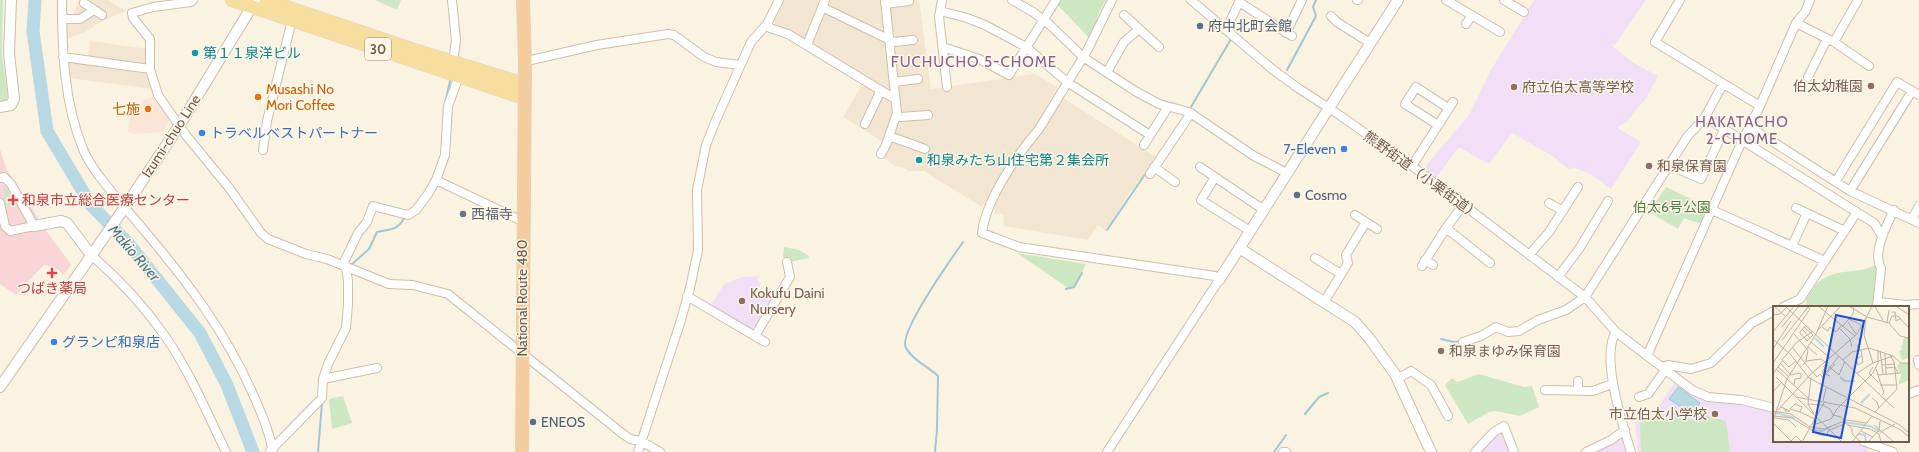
<svg xmlns="http://www.w3.org/2000/svg" width="1919" height="452" viewBox="0 0 1919 452" font-family="Cabin,'Noto Sans JP',sans-serif">
	<rect width="100%" height="100%" fill="#fbf3e2"/>
	<path fill="#f2e6d1" d="M79 0H108L126 11 104 20 85 32 65 40V16H73Z
		M784 0H919L931 89 1034 74 1058 87 1036 127 1027 137 982 207 924 171H907V169L895 166 884 158 887 151 883 142 843 117 866 77 789 30 776 26 774 22Z
		M90 41 149 49 152 89 69 78 67 70 68 60 87 62Z
		M1063 98 1156 157 1131 191 1106 231 1098 225 1088 240 1004 226 1003 214H994L995 201 1032 142Z"/>
	<path fill="#fae5d6" d="M154 97 158 99 171 118 163 132 134 134 128 132 130 117 137 106 144 100Z"/>
	<path fill="#f0dff7" d="M1534 0H1646L1614 46 1613 44 1611 45 1632 62 1658 76 1645 100 1637 108 1628 121 1619 126V129L1641 142 1611 189 1592 175 1575 168 1569 169 1551 155 1512 133 1489 164 1459 147 1436 178 1423 169 1469 115 1491 70Z
		M760 276 757 280 761 283 758 289 773 298 755 327 751 329 711 305 724 284 742 277Z
		M1675 382 1695 396 1705 399H1723L1774 411V441H1858L1869 446 1867 452H1638L1635 422 1657 418 1655 411Z
		M1500 431 1504 433 1512 452H1481L1495 435Z
		M1623 438 1628 452H1594Z"/>
	<path fill="#f8d6d7" d="M0 149 6 168 47 232 71 264 64 275 56 269 44 265 16 295 0 284Z"/>
	<path fill="#cde7c2" d="M0 0H3L2 55 8 97 6 100 0 101Z
		M375 0H401L397 10Z
		M1058 0H1106L1099 12 1090 39 1056 3Z
		M1666 187 1708 207 1701 224 1684 218 1678 229 1649 212Z
		M3 189H6L15 204 14 206H6Z
		M784 247 799 250 808 255 809 258 789 262 788 258 783 257Z
		M1017 253 1086 264 1074 287 1068 288Z
		M1875 265 1879 268 1876 307H1807L1806 299C1812 293 1813 285 1821 280 1839 268 1860 274 1875 265Z
		M1479 374 1524 387 1532 386 1539 407 1520 416 1496 411 1489 412 1468 424 1445 385 1452 378 1457 382Z
		M343 396 352 423 332 429 329 399Z
		M1670 416 1702 422 1707 416 1726 421 1730 452H1641L1640 422Z"/>
	<path fill="#b8d8e3" stroke="#9fc7d4" d="M1678 387 1700 403 1692 415 1669 399Z"/>
	<g fill="none" stroke-linecap="round" stroke-linejoin="round">
		<path stroke="#9fc7d4" stroke-width="2" d="M1287 70 1316 16 1313 7 1316 0
			M445 103 450 81
			M1191 107 1231 39
			M1107 230 1148 170
			M350 266 369 249 377 232C391 229 398 230 405 217
			M1066 289 1074 287 1082 273
			M1441 339 1454 342 1462 341
			M1305 414 1319 397 1328 393
			M318 452 322 403
			M935 452 937 429 938 376C929 367 912 360 906 348 897 334 952 258 963 242
			M1274 452 1286 435"/>
		<path stroke="#b8d8e3" stroke-width="13" d="M35 0 33 31 47 131 91 205 128 243 200 333 227 385 253 452"/>
		<g stroke="#cdbead" stroke-width="10">
			<path id="minor" d="M62 0C62 50 64 103 83 149 93 174 126 208 143 229 186 280 225 331 252 392 261 412 269 430 273 452
				M193 0 191 2 153 7 132 13 133 18 150 39V69L158 95 185 134 230 189 261 233 268 239 306 254 327 259 389 284 413 285 448 294 623 434 630 439 641 441 660 452
				M452 0 456 40 453 62
				M942 0 939 17 947 87
				M1012 0 1033 12 1049 24 1083 57 1135 91 1159 104 1189 112 1254 156 1287 173
				M1191 0 1272 69 1298 88 1335 112 1412 166 1585 297 1616 332 1692 390 1708 397 1742 400 1774 408
				M1357 0H1358
				M1446 0 1500 32
				M1504 0 1524 12
				M1680 0 1655 42 1760 106
				M1239 2 1292 36
				M84 3 102 15
				M885 4 909 1
				M822 7 894 42 913 40
				M940 11 967 18 985 25 1026 47 1067 82 1150 135
				M1124 15 1159 47
				M1331 16 1337 22 1370 43
				M62 19H80L94 10
				M1796 23 1834 42 1869 66
				M767 24 770 28 788 34 895 99
				M1466 24 1472 15
				M1226 30 1240 0
				M1286 33 1302 0
				M1834 42 1858 0
				M807 45 825 0
				M943 47 979 59 1009 75 1056 0
				M63 57 150 69
				M525 60H531L597 45 668 34 674 35 704 57 716 62 740 65
				M1107 72 1124 42 1139 29
				M1808 77 1827 39
				M894 82 918 79
				M896 116 900 117 928 115
				M1705 117 1874 223 1882 236
				M865 124 881 90
				M1438 125 1405 104 1416 87 1448 108
				M1750 127 1850 191 1919 223
				M889 136 925 149
				M1144 145 1168 107
				M263 150 267 121 292 20
				M881 154 886 145 897 113 885 0
				M1669 165 1701 179 1724 130
				M1412 166 1453 102
				M1154 167 1175 182
				M1200 167 1264 210
				M1150 174 1191 113
				M1215 177 1201 200 1250 231
				M0 178 4 177 11 184 34 226 10 231 5 226 0 203
				M436 180 522 221
				M1836 181 1897 82 1919 95
				M1850 191 1912 91
				M1549 203 1563 211
				M1796 208 1845 231
				M1712 210 1825 261
				M1355 215 1377 229
				M1912 219 1919 206
				M1446 228 1490 263
				M1792 246 1807 213
				M91 255C118 278 144 306 165 336 190 372 207 413 226 452
				M1529 255 1549 232 1578 187
				M1315 258 1341 274
				M1425 260 1433 265
				M1422 266 1446 228 1464 204
				M1558 277 1579 249 1608 201
				M687 296 765 342
				M1324 302 1348 263 1346 255 1366 222
				M1879 302 1906 305 1919 304
				M1783 307 1800 299 1857 212
				M1877 307 1881 268C1872 253 1887 224 1894 210
				M1616 332C1600 356 1623 426 1631 452
				M755 336 790 277 787 262
				M1463 342 1481 336 1496 327 1508 332 1519 331 1538 320 1566 310 1585 297 1687 137 1705 117 1723 84
				M1647 356 1742 141 1760 106 1796 23 1805 12 1810 0
				M1918 360 1919 365
				M1662 367 1668 365 1691 369 1711 363 1752 323 1774 311
				M323 379 377 368
				M1397 379 1411 371 1431 385 1448 416
				M1578 381V391
				M1545 390 1593 391 1612 384
				M1908 394 1919 390
				M1639 397 1648 394 1666 369
				M1863 441 1893 452
				M270 451 322 398 323 379 328 364 346 328 348 304V281L346 268 344 262 358 233 367 222 373 206 408 215 416 210 428 194 436 180 445 155 448 106 459 76
				M638 452 681 320 690 288 698 250 697 190 706 145 716 120 751 42 767 24 779 0
				M1107 452 1219 280 1215 276 1019 247 982 233C986 199 1017 155 1039 129L1087 51 1112 0
				M1283 452H1286
				M1475 452 1494 432 1504 426 1514 452
				M1586 452 1611 440 1625 430"/>
		</g>
		<g stroke="#cdbead" stroke-width="12">
			<path id="tertiary" d="M0 107 11 105 14 99 9 53 11 0
				M34 226 61 221 67 223 91 255
				M1239 248 1355 322 1369 338 1395 374 1431 452
				M1219 280 1398 0
				M0 387 125 207 179 126 256 0"/>
		</g>
		<g stroke="#dad5d0" stroke-width="14">
			<path id="primary" d="M232 0 524 98
				M266 0 411 49 524 84"/>
		</g>
		<g stroke="#dad5d0" stroke-width="14">
			<path id="trunk" d="M522 452 525 60 523 0"/>
		</g>
		<use href="#minor" stroke="#fff" stroke-width="8"/>
		<use href="#tertiary" stroke="#fff" stroke-width="10"/>
		<use href="#primary" stroke="#f6de9e" stroke-width="13"/>
		<use href="#trunk" stroke="#f4cc9d" stroke-width="13"/>
	</g>
	<g fill="#5c6f8a" stroke="#fef7e8" stroke-width="1.5">
		<circle cx="1200" cy="26" r="4"/>
		<circle cx="1297" cy="195" r="4"/>
		<circle cx="533" cy="422" r="4"/>
	</g>
	<g fill="#0f9aa8" stroke="#fef7e8" stroke-width="1.5">
		<circle cx="195" cy="53" r="4"/>
		<circle cx="919" cy="160" r="4"/>
	</g>
	<g fill="#8d6e63" stroke="#fef7e8" stroke-width="1.5">
		<circle cx="1871" cy="86" r="4"/>
		<circle cx="1514" cy="87" r="4"/>
		<circle cx="1649" cy="166" r="4"/>
		<circle cx="742" cy="301" r="4"/>
		<circle cx="1441" cy="351" r="4"/>
		<circle cx="1715" cy="414" r="4"/>
	</g>
	<g fill="#e8710a" stroke="#fef7e8" stroke-width="1.5">
		<circle cx="258" cy="97" r="4"/>
		<circle cx="148" cy="109" r="4"/>
	</g>
	<g fill="#3f7fe0" stroke="#fef7e8" stroke-width="1.5">
		<circle cx="202" cy="133" r="4"/>
		<circle cx="1344" cy="149" r="4"/>
		<circle cx="54" cy="342" r="4"/>
	</g>
	<g fill="#e0444e" stroke="#fef7e8" stroke-width="1.5">
		<path d="M11 194h4v4h4v4h-4v4h-4v-4h-4v-4h4z"/>
		<path d="M50 267h4v4h4v4h-4v4h-4v-4h-4v-4h4z"/>
	</g>
	<circle fill="#6b7280" stroke="#fef7e8" stroke-width="1.5" cx="463" cy="214" r="4"/>
	<g text-anchor="middle" dominant-baseline="central" stroke-width="3" stroke-linejoin="round" paint-order="stroke">
		<rect fill="#fef7e8" stroke="#9b8a79" stroke-width="1" x="365" y="38" width="26" height="22" rx="3"/>
		<g font-size="13" font-weight="bold" fill="#715c4a">
			<text x="378" y="49">30</text>
		</g>
		<g font-size="14" fill="#4e5e75" stroke="#fef7e8" text-anchor="start">
			<text x="1208" y="26">府中北町会館</text>
			<text x="1305" y="195">Cosmo</text>
			<text x="541" y="422">ENEOS</text>
		</g>
		<g font-size="14" fill="#0d838f" stroke="#fef7e8" text-anchor="start">
			<text x="203" y="53">第１１泉洋ビル</text>
			<text x="927" y="160">和泉みたち山住宅第２集会所</text>
		</g>
		<g font-size="14" fill="#785e54" stroke="#fef7e8" text-anchor="start">
			<text x="1863" y="86" text-anchor="end">伯太幼稚園</text>
			<text x="1522" y="87">府立伯太高等学校</text>
			<text x="1657" y="166">和泉保育園</text>
			<text x="750" y="293">Kokufu Daini<tspan x="750" dy="16">Nursery</tspan></text>
			<text x="1449" y="351">和泉まゆみ保育園</text>
			<text x="1707" y="414" text-anchor="end">市立伯太小学校</text>
		</g>
		<g font-size="14" fill="#c56008" stroke="#fef7e8" text-anchor="start">
			<text x="266" y="89">Musashi No<tspan x="266" dy="16">Mori Coffee</tspan></text>
			<text x="140" y="109" text-anchor="end">七施</text>
		</g>
		<g font-size="14" fill="#366cbe" stroke="#fef7e8" text-anchor="start">
			<text x="210" y="133">トラベルベストパートナー</text>
			<text x="1336" y="149" text-anchor="end">7-Eleven</text>
			<text x="62" y="342">グランピ和泉店</text>
		</g>
		<g font-size="14" fill="#715c4a" stroke="#fef7e8">
			<text transform="translate(171 136) rotate(-57)">Izumi-chuo Line</text>
			<text transform="translate(1422 175) rotate(36)">熊野街道（小栗街道）</text>
			<text transform="translate(522 298) rotate(-90)">National Route 480</text>
		</g>
		<g font-size="14" fill="#be3a42" stroke="#fef7e8" text-anchor="start">
			<text x="22" y="200">和泉市立総合医療センター</text>
			<text x="52" y="288" text-anchor="middle">つばき薬局</text>
		</g>
		<g font-size="14" fill="#517b46" stroke="#fef7e8">
			<text x="1672" y="207">伯太6号公園</text>
		</g>
		<g font-size="14" fill="#5b616d" stroke="#fef7e8" text-anchor="start">
			<text x="471" y="214">西福寺</text>
		</g>
		<g font-size="15" letter-spacing="1" fill="#83628d" stroke="#fef7e8">
			<text x="974" y="62">FUCHUCHO 5-CHOME</text>
			<text x="1742" y="122">HAKATACHO<tspan x="1742" dy="17">2-CHOME</tspan></text>
		</g>
		<g font-size="15" font-style="italic" fill="#49788a" stroke="#fef7e8">
			<text transform="translate(134 253) rotate(49)">Makio River</text>
		</g>
	</g>
	<g transform="translate(1773 306)">
		<rect width="136" height="136" fill="#fbf3e2"/>
		<path d="M131 32H136V52L129 54 126 45 130 43 128 42ZM126 57H136V74L125 79 128 69 124 61Z" fill="#cde7c2"/>
		<path fill="none" stroke="#b8d8e3" stroke-width="2" d="M42 32 51 41M67 71 72 75H82M88 97 97 88M0 106 22 112M71 116 97 120 109 127M39 124 49 125 57 121M85 128 92 129 93 136"/>
		<path fill="none" stroke="#c0b2a0" stroke-width="1" d="M1 0 12 10M12 0 121 102M45 0 82 30M76 0 94 11 116 17 127 30 136 32M123 0 136 9M102 1 110 14M119 6H122L123 15 127 13M0 9 7 8 14 1M76 13 88 19M75 16 83 28M114 16 116 4M116 17 119 10H125L136 22M9 21 26 0M31 21 40 29 37 32M49 21 55 25 57 21 63 26 68 20M69 21 80 8 81 0M66 22 77 33 79 41M29 23 37 32 34 35 27 27V26L33 19M45 24 68 0M0 26 21 0M21 28 35 44 33 55 30 59M86 32 87 39 84 40 87 44M0 33 18 49 36 72 127 119 136 127M9 34 35 1M38 36 57 52M19 41 40 67M35 41 44 49M0 43 18 15M88 44 90 56M107 45 110 68M112 47 113 68M89 50 83 53 85 59 90 56M9 54 23 37 40 25M70 54 79 46 96 42 120 50 128 57H136M10 55 16 61 23 55M33 55 48 53 53 57M0 57 37 3 34 0M100 57 120 50M8 58 18 69 26 67 28 68V72L22 73 21 79M109 59 122 58M5 61 15 70M50 61 53 58 66 69 72 55M52 61 49 67 57 70M100 61 96 67 105 76M113 62 122 61 125 67M3 63 35 92M103 63 111 87 109 89M40 66 44 71 47 68 50 72M84 67 100 57 91 29 93 12 99 0M0 68 10 54M52 69 62 58M105 69 127 67M50 70 66 50M3 71 23 91 82 102 128 124 136 131M38 71 35 98 41 108M107 79H124M0 86 8 77M99 92 104 96 106 102M25 93 69 136M50 95 53 82M35 98 50 99M50 99 57 103 60 109 68 111 79 123V128L88 136M8 101 17 105H12V103M29 101 27 106 42 113M5 104 37 69 84 28 93 12M0 105 18 108 37 121M27 106 17 103 22 98 29 101M102 106 124 83 121 56 117 49M1 110 19 112 47 129H54L55 125 73 117M2 112 16 114 23 121M42 114 43 118 58 113 64 103 100 67 105 57V44M0 115 14 73 43 28 55 0M0 117 19 136M74 119 97 123 106 128 108 136M101 119 121 136M38 121 51 123 74 114 93 117M88 125 100 131M109 125 122 118M18 135 23 130 28 135M29 136 52 95M79 136 99 110M95 136 106 124 107 115"/>
		<path fill="#1d4ed8" fill-opacity="0.15" stroke="#1d4ed8" stroke-width="2" d="M63 9 91 15 68 132 40 126Z"/>
		<rect width="136" height="136" fill="none" stroke="#715c4a" stroke-width="2"/>
	</g>
</svg>
